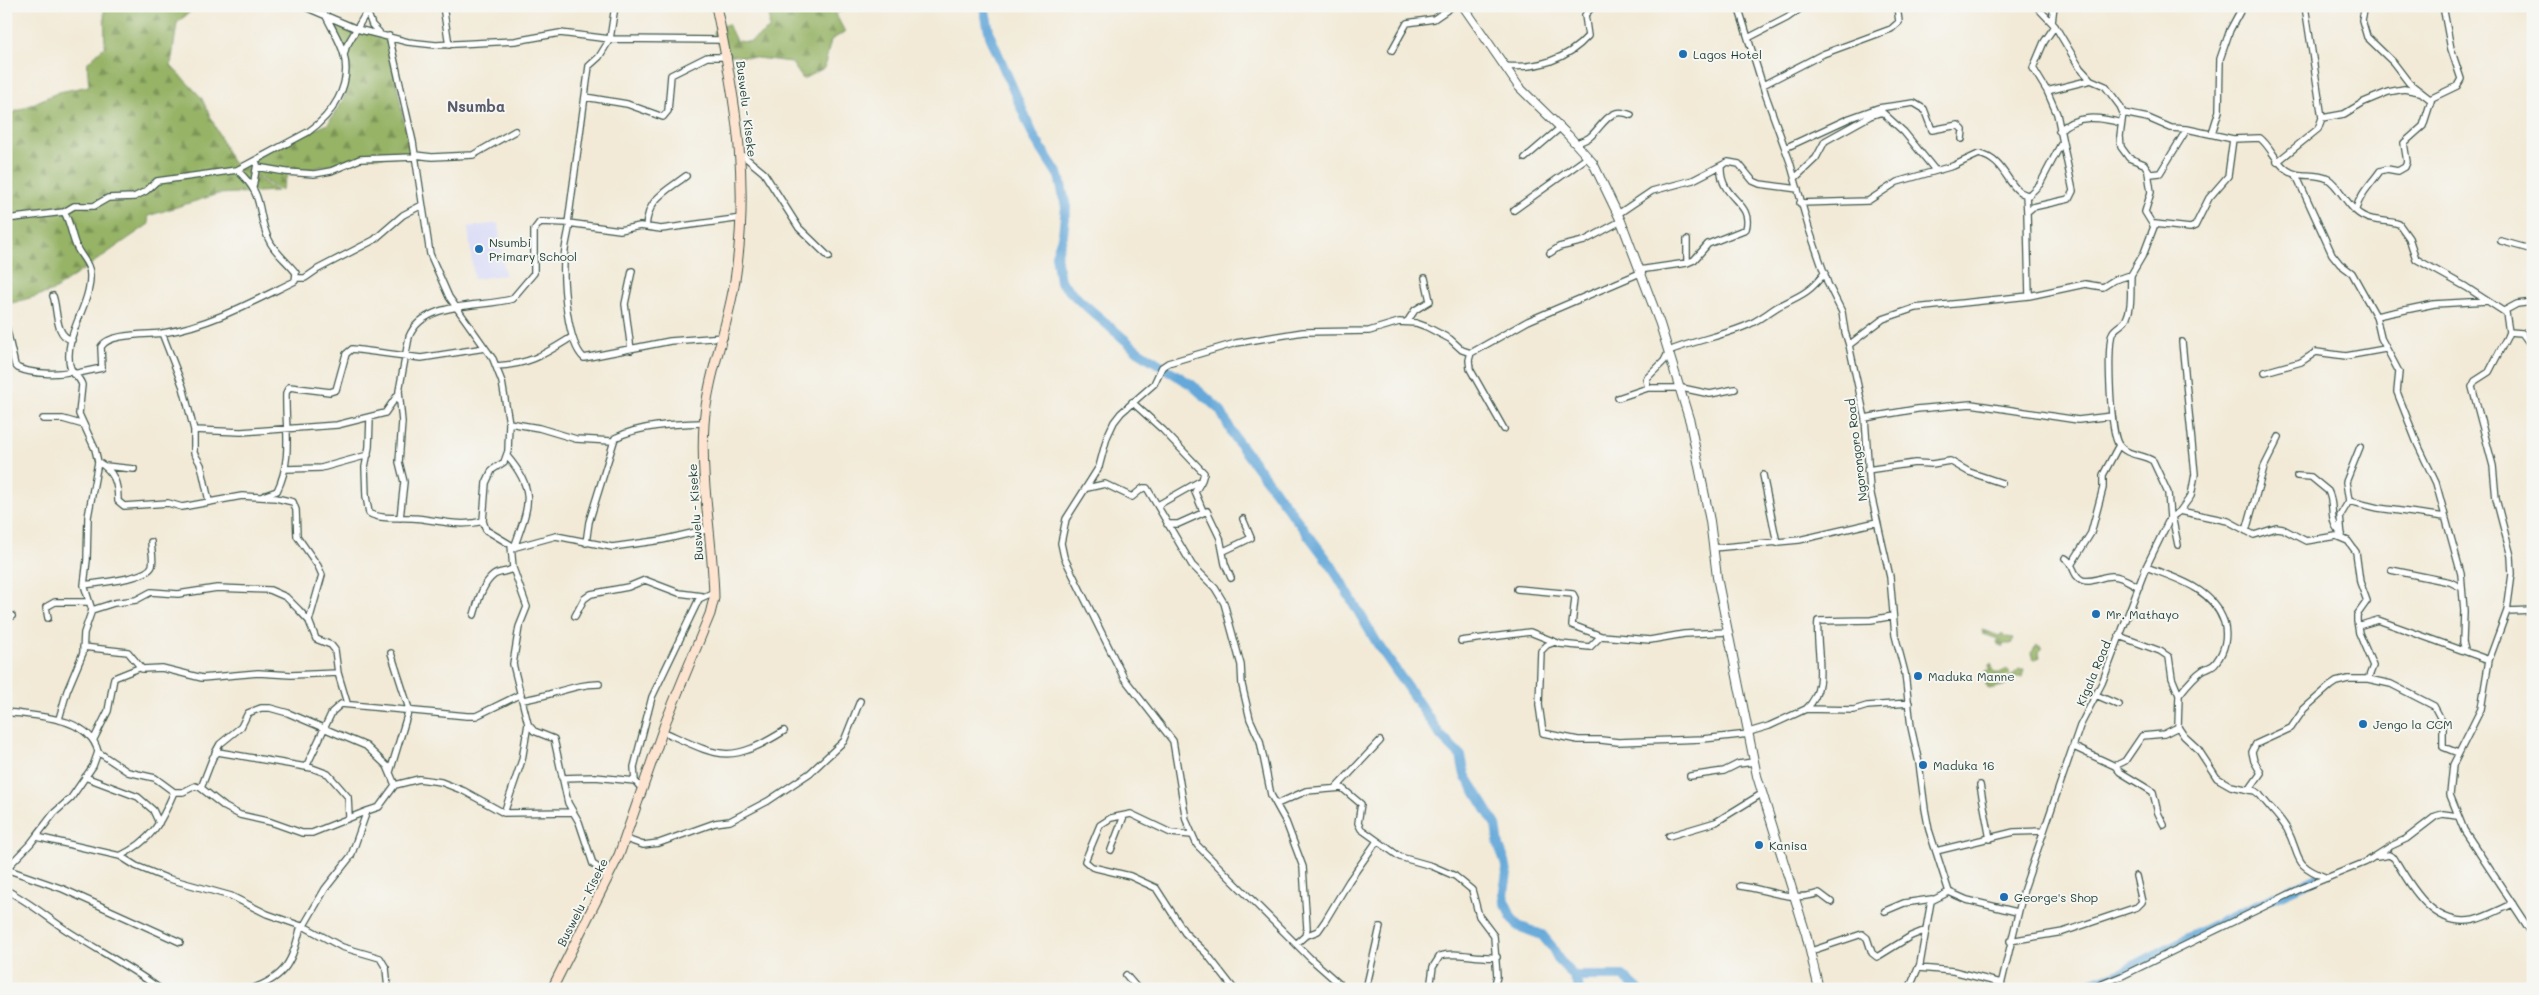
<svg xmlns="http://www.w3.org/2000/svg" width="2539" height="995" viewBox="0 0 2539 995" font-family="Mali,sans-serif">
	<defs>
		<pattern id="forest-firs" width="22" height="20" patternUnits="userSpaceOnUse" patternTransform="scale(1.25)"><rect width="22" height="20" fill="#96b366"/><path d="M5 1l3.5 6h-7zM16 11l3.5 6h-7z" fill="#7a9355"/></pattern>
	</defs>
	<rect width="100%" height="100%" fill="#f6f6f2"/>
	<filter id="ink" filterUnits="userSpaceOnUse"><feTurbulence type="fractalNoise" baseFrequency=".02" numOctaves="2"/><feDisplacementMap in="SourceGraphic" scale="10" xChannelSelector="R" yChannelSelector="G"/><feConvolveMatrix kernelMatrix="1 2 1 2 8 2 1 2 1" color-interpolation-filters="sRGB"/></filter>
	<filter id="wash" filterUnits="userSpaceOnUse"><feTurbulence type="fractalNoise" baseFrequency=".0096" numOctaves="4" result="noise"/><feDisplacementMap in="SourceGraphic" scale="20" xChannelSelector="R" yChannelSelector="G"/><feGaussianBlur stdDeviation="1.12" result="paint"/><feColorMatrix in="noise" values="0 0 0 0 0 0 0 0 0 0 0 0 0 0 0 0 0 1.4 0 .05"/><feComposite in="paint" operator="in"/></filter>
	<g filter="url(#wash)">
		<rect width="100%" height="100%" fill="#f2ead7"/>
		<path fill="#d6d8f8" d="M498 223 505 275 474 279 468 227Z"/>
		<path fill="url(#forest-firs)" stroke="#5a784d" d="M104 6H197L177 23 171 66 201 97 232 162 277 191 218 194 148 216 149 224 51 292 12 303 6 294V116L59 92 89 86 87 63 105 46Z
			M770 6H860L835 13 845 32 831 40 824 68 803 79 791 62 722 54 714 35 715 28 728 24 736 41 750 42 769 29Z
			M337 23 389 37 404 124 412 143V156L368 157 288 174 281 191 242 167 273 147 328 124 344 98 346 69 334 29Z
			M1982 630C1989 631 1994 635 2000 636L2002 633 2006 637 2014 638 2011 644H2004L2002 648 1997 643 1998 639 1983 634Z
			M2037 645 2043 648 2039 652 2040 657 2033 660 2031 653Z
			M1991 663 1994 673H2000L2004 669 2009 671V675L1997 679 1995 676 1991 679 1984 674 1986 670 1990 671 1989 665Z
			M2019 669H2024L2022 677H2016L2009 683 2007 680Z
			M2004 679 2008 685 1989 689 1984 681 1997 682Z"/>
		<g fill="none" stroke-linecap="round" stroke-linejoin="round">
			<path stroke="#65a8d9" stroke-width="10" d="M984 6 990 36 1034 137 1059 176 1066 207 1063 235 1056 255 1060 281 1079 300 1138 351 1192 385 1220 410 1235 438 1331 565 1377 643 1441 736 1461 756 1465 775 1496 825 1499 846 1505 862 1507 873 1504 892 1505 902 1511 917 1518 926 1542 935 1552 947 1559 960 1574 976H1623L1638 989
				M1574 976 1579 989
				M2076 989 2120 973 2226 919 2316 878"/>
		</g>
	</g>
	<g filter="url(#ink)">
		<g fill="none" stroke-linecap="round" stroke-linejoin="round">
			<g stroke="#3f574c" stroke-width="8">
				<path id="minor" d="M303 6 357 29 408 42 436 45 515 41 560 33 610 39 723 40
					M365 6 372 25 379 32
					M443 6 449 45
					M1738 6 1766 96 1790 162 1809 229 1828 284 1842 312 1845 332 1849 345 1865 418 1870 490 1890 577 1895 635 1905 673 1911 727 1919 763 1925 809 1929 830 1949 892 1967 900 2017 912
					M2036 6 2055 26 2080 68 2091 80 2105 86 2120 106 2123 113 2120 136 2121 147 2129 158 2144 164 2151 174 2160 173 2187 129 2233 139 2260 138C2271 147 2275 161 2287 170 2299 179 2314 172 2328 179 2340 186 2348 210 2365 217 2376 222 2388 220 2399 224L2409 238 2416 259 2466 287 2506 313 2509 332 2507 337 2489 372 2475 381 2472 387 2493 466 2496 499 2511 556 2512 574 2507 611 2489 660 2481 709 2453 765 2450 795 2464 830 2533 935
					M2365 6 2362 20 2367 37 2393 62 2409 83 2431 100
					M2052 22 2054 6
					M389 36 413 142 430 254 449 297 493 359 502 382 509 423 508 451 504 462 492 470 486 483 483 521 486 530 511 545 513 568 527 607 519 627 513 664 528 724 534 731 554 739 568 803 579 822 593 864 609 876
					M1748 38 1787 18 1804 6
					M1392 50 1407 23 1434 19 1453 6
					M344 55 346 47 366 13
					M1505 66C1536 69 1567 60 1588 36L1585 15 1593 6
					M1763 85 1823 54 1891 29 1899 22 1897 6
					M2047 91 2091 80
					M585 97 627 104 663 117 668 111 671 75 707 57H728
					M1881 111 1904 132 1935 170
					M2123 113 2148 118 2171 128 2186 129
					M2322 118 2344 114 2364 102 2388 92 2404 89 2420 92
					M2059 131C2076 114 2100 117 2121 123
					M2212 133 2219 111 2220 59 2230 30 2243 6
					M1576 143C1582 141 1587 140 1591 136 1604 124 1610 106 1631 115
					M1785 148 1850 118 1878 108 1914 103 1924 109 1932 130 1958 125 1963 130 1962 139
					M741 154 764 173 799 228 829 257
					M415 155 432 157 473 155 515 131
					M1525 158 1560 128
					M2277 162 2318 129 2322 118 2305 6
					M257 167 286 172 314 174 331 171 360 159 415 157
					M2148 172 2151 192 2145 212 2153 225
					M2296 175 2332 254 2340 264 2352 273 2376 316 2381 338 2399 372 2397 392 2417 443 2436 483 2461 574 2464 611 2463 642 2465 650
					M1795 178 1816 158 1825 141 1870 116 1882 112
					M253 187 257 164
					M2026 195 2027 212
					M1800 203 1868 201 1897 182 1953 166 1979 154C2008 160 2007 193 2029 195L2040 184 2061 144
					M2356 209C2360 194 2371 184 2380 171L2387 169 2398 171 2405 167 2407 162 2404 143 2423 126 2432 98 2457 86 2461 79 2451 49 2443 6
					M1514 210 1588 157
					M64 212C71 223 71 236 77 248 82 258 90 264 90 275 91 306 63 335 70 366 72 374 80 377 82 385L79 414 95 449 98 462 88 517 87 560 84 585 92 610
					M1618 214 1652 191 1693 180 1728 162 1739 164 1753 181 1760 184 1798 189
					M6 219 64 212 74 206H94L108 198 134 197 146 191 157 181 237 170 308 132C332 115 352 86 344 55 341 42 332 29 326 16
					M568 223 589 66 599 57 610 39 615 6
					M570 223C568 236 564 249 564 261 563 284 567 343 584 358L670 341 724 337
					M646 227C648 198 665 192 686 176
					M1687 240V263
					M2501 241 2533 250
					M1550 253 1559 247 1584 241 1621 221
					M1639 270 1687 263 1694 260 1708 244 1746 229C1754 201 1719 200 1721 166
					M297 278H305L318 269 374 240 403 215 422 205
					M53 296C58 308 54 336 72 340
					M2029 296 2027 212 2033 207 2069 199 2073 191 2057 114 2047 91 2033 68 2044 42 2055 26
					M2504 311 2517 304 2533 302
					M2376 316 2434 304 2487 301
					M1407 322 1415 310 1430 301 1425 278
					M6 326 15 365 18 368C32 374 58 375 72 371
					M2509 332 2522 333 2533 348
					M162 333 183 387 194 430V453L201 465 209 501
					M1849 345 1883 319 1915 308 2029 296 2085 284 2103 287 2114 280 2131 275 2144 253 2155 224 2190 228 2195 226 2209 198 2228 176 2233 139
					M631 350 625 304 632 271
					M1471 353 1469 360 1470 369 1504 429
					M496 366C531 364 543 355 572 337
					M2265 372 2301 362 2316 352 2346 356 2385 349
					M73 374 102 368 101 347C108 333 148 335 163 333 211 325 252 302 295 281L296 273C288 262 275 253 269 240 255 211 267 197 237 170
					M1648 388 1646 379 1664 361 1669 351C1693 341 1718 337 1743 327 1757 322 1767 313 1779 306 1800 296 1811 292 1825 272
					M1618 398 1648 388H1682L1710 394 1735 389
					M1132 402 1163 430 1204 473 1202 480 1158 505
					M370 418 369 447 365 467 366 496 369 513C381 520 398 517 412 518 435 519 459 528 483 521
					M1865 418 1917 409 1971 404 2078 420 2112 416
					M43 419H63L84 425
					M509 423 539 428 576 439 612 441
					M194 430 241 432 337 425 385 413 399 393
					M507 456C538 492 528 507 514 548
					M98 462C114 471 118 483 118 501L124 506 168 503 182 507 242 496 276 498 293 502 296 510 297 536 318 566 322 575 309 621
					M105 466 134 469
					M286 469 321 468 368 455
					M1867 470 1915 463 1932 464 1950 461 1969 472 2002 483
					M1763 475 1777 543
					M2297 476 2311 477 2328 491C2336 505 2327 522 2342 534
					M1201 482 1195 492 1203 511
					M1087 488 1105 484 1132 497 1143 488H1147L1192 565 1215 588 1224 603 1241 665 1242 685 1250 719 1260 741 1271 795 1286 822 1303 867 1307 928 1305 936 1296 944
					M263 496 277 491C293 459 285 428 286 393L289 387 330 392 336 390 346 354 352 349 421 358 485 348
					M2349 501 2378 508 2445 517
					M2180 511 2228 521 2254 535 2276 528 2283 529 2306 541 2336 536 2348 541 2356 552 2360 582 2367 601 2357 615V621L2359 633 2373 666 2368 679
					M2172 516 2178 545
					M400 518 404 482 399 462 402 422 399 391 409 337C423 300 481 308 512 299L534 273V230L540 222 568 223 620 230 640 226 661 229 742 218
					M2170 518 2180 511 2191 496 2195 474 2182 342
					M1167 524H1178L1207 511 1220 538 1225 564 1231 578
					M2246 531 2264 467 2279 437
					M2342 537 2340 516 2349 501 2346 482 2360 447
					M586 543 589 522 615 438C641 425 675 424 704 423
					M512 548 556 536 612 547 662 540 709 529
					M1713 548 1799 540 1877 522
					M1224 551 1251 538 1243 519
					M2065 558C2074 562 2072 576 2082 580 2093 584 2102 575 2113 576 2122 576 2131 583 2139 587
					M2071 565 2091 533 2103 488V475L2119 445
					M2146 567C2178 579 2212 588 2224 622 2228 636 2225 651 2216 662 2213 667 2208 667 2203 670 2194 676 2186 686 2179 695
					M2391 570 2450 582 2462 588
					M84 585C98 583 147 579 152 566 154 558 151 549 151 542
					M1517 589 1573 594 1575 598 1572 625 1601 636
					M2507 611 2533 610
					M474 615C478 602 482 584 494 575 500 571 507 573 513 568
					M575 616 584 599 591 594 628 587 645 580 679 593 702 596
					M48 618 46 607 55 602H89
					M6 619 12 616
					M2358 626 2378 620 2489 660
					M2119 636 2160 651 2169 657 2172 678 2179 695 2178 727 2184 736 2198 749 2217 778 2231 786 2255 791 2260 795C2268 806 2280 817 2287 829 2302 858 2291 864 2327 878
					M1461 641 1530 632 1560 644 1590 647 1601 636 1650 640 1684 634 1728 632
					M1555 642 1547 645 1541 651 1539 705 1543 733 1578 740H1601L1618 742 1703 739 1749 734
					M83 647 128 652 142 669 162 668 202 678 258 673 291 675 338 673
					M2096 695 2119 705
					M522 700C549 697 572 684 599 684
					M1806 709C1830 688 1815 650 1818 621L1871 620 1893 616
					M6 712C34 716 90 716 98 752L93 766 71 798 54 813 31 843 6 869
					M59 719 67 691 83 653 84 633 92 610 114 603 136 600 151 592 178 594 217 588 270 590 286 597 299 610 309 621 316 639 331 645 335 650 338 673 347 703
					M662 731C718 756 728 766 784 731
					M1749 732 1769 726 1806 709 1854 710 1867 706 1909 703
					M94 739 108 711 114 678 139 668
					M2074 747 2115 766 2125 761 2142 736 2164 734 2178 727
					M98 752 128 772 155 778 174 792H183L195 786 201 788 225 807 240 815 271 822 302 833H312L367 811
					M215 753 220 744 241 727 248 713 261 708H270L288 713 366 746 387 766 395 785
					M2115 766 2120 772 2153 792 2158 813 2164 825
					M306 767 332 712 341 704 467 716H476L521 694
					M390 772 409 709 391 653
					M1690 776 1724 771 1738 764 1754 762
					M85 777 138 797 153 810 159 823
					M562 778 595 777 635 781
					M1980 785 1990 839
					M201 788 213 757 218 752 312 768 328 774 348 797 349 817
					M1336 788 1380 741
					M642 789 635 781 634 767 652 697 699 599 714 592
					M2249 790 2261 773 2254 761 2252 752 2256 744 2291 728 2304 709 2330 686 2336 682 2348 679H2368L2391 684 2434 706 2443 723V747L2458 753
					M1277 804 1306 791 1342 788 1361 804 1358 823 1361 829 1400 857 1432 866 1455 876 1472 890 1479 916 1494 936 1497 976 1494 989
					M504 813 522 760 528 724
					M1192 835 1171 833 1131 814 1111 818 1100 825 1085 861 1092 867 1130 876 1156 888 1185 933 1206 953 1234 989
					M1669 836 1716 822 1763 793
					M37 837 120 856 136 866 166 878 231 896 267 914 307 928 342 947 380 958 386 968 388 989
					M626 839 643 845 659 843 715 823 730 821 768 801 810 773 844 741 860 701
					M1111 850 1124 816
					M1936 851 2014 832 2044 831
					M120 856C152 840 161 823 174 792
					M2377 857 2389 855 2394 858C2411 886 2433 928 2474 920 2487 917 2500 909 2513 904
					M6 869 63 889 180 942
					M1740 886C1767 889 1792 903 1819 893L1831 902
					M6 890C30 902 49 919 71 933 101 952 132 968 160 989
					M1885 911 1904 903 1932 899
					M303 927 325 889 351 856 367 811 379 807 395 785 419 779 441 782 464 791 504 813 573 812
					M1305 936 1318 931 1325 921 1349 881 1377 841
					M2010 941 2063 932 2137 907 2142 902 2136 876
					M1811 951 1862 934 1867 938 1872 953 1877 957 1911 936 1926 930
					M1919 968 1953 971 2001 983
					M1126 975 1138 989
					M251 989C287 977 292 961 301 926
					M1345 989 1310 958 1197 845 1186 820 1173 741 1124 678 1064 557 1061 543 1066 519 1099 467 1107 437 1114 422 1121 413 1154 384 1162 367 1168 363 1236 343 1303 332 1369 331 1399 322 1416 323 1427 327 1450 339 1462 350 1471 353 1528 321 1640 273
					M1366 989 1380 927
					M1430 989 1433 967 1440 956C1456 951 1478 959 1497 957
					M1909 989 1920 964 1931 901 1949 892
					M2000 989 2024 889 2080 726 2102 683 2146 567 2170 518 2168 493 2153 461C2143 454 2127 456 2119 445 2110 434 2107 348 2112 334 2114 328 2121 326 2125 321 2133 308 2130 290 2131 275
					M2090 989 2122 976 2302 888 2366 862 2391 846 2406 839 2436 816 2443 814 2457 816"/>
			</g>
			<g stroke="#3f574c" stroke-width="10">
				<path id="tertiary" d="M1463 6 1519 87 1568 135 1593 163 1621 221 1660 324 1690 422 1710 521 1717 577 1757 776 1806 934 1819 989"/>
			</g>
			<g stroke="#3f574c" stroke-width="11">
				<path id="secondary" d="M552 989 619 855 666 721 710 614 714 598C713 540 700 482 704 424 707 378 728 327 735 280 750 182 736 102 716 6"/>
			</g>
			<use href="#minor" stroke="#fff" stroke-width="5.5"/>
			<use href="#tertiary" stroke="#fff" stroke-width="8"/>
			<use href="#secondary" stroke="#fde4d0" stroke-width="9"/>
		</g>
	</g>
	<g fill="#1f6fb2" stroke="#f6f6f2" stroke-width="2">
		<circle cx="1683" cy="54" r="5"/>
		<circle cx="479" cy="249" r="5"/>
		<circle cx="2096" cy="614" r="5"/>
		<circle cx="1918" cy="676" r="5"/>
		<circle cx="2363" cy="724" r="5"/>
		<circle cx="1923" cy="765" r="5"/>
		<circle cx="1759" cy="845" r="5"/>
		<circle cx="2004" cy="897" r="5"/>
	</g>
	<g text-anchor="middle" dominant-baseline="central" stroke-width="4" stroke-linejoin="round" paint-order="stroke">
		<g font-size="12" fill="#1f3d34" stroke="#f6f6f2" text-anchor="start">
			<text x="1693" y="54">Lagos Hotel</text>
			<text x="489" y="242">Nsumbi<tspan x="489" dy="14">Primary School</tspan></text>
			<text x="2106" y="614">Mr. Mathayo</text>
			<text x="1928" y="676">Maduka Manne</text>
			<text x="2373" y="724">Jengo la CCM</text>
			<text x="1933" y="765">Maduka 16</text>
			<text x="1769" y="845">Kanisa</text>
			<text x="2014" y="897">George's Shop</text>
		</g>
		<g font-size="12" fill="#1f3d34" stroke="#f6f6f2">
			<text transform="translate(747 109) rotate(83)">Buswelu - Kiseke</text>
			<text transform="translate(1856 450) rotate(-97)">Ngorongoro Road</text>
			<text transform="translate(695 512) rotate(-94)">Buswelu - Kiseke</text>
			<text transform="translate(2093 673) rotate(-67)">Kigala Road</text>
			<text transform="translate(582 902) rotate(-63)">Buswelu - Kiseke</text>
		</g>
		<g font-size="15" font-weight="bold" fill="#595b6b" stroke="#f6f6f2">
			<text x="476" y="106">Nsumba</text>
		</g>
	</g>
	<rect width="2539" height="995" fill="none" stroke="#f6f6f2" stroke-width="25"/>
</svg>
